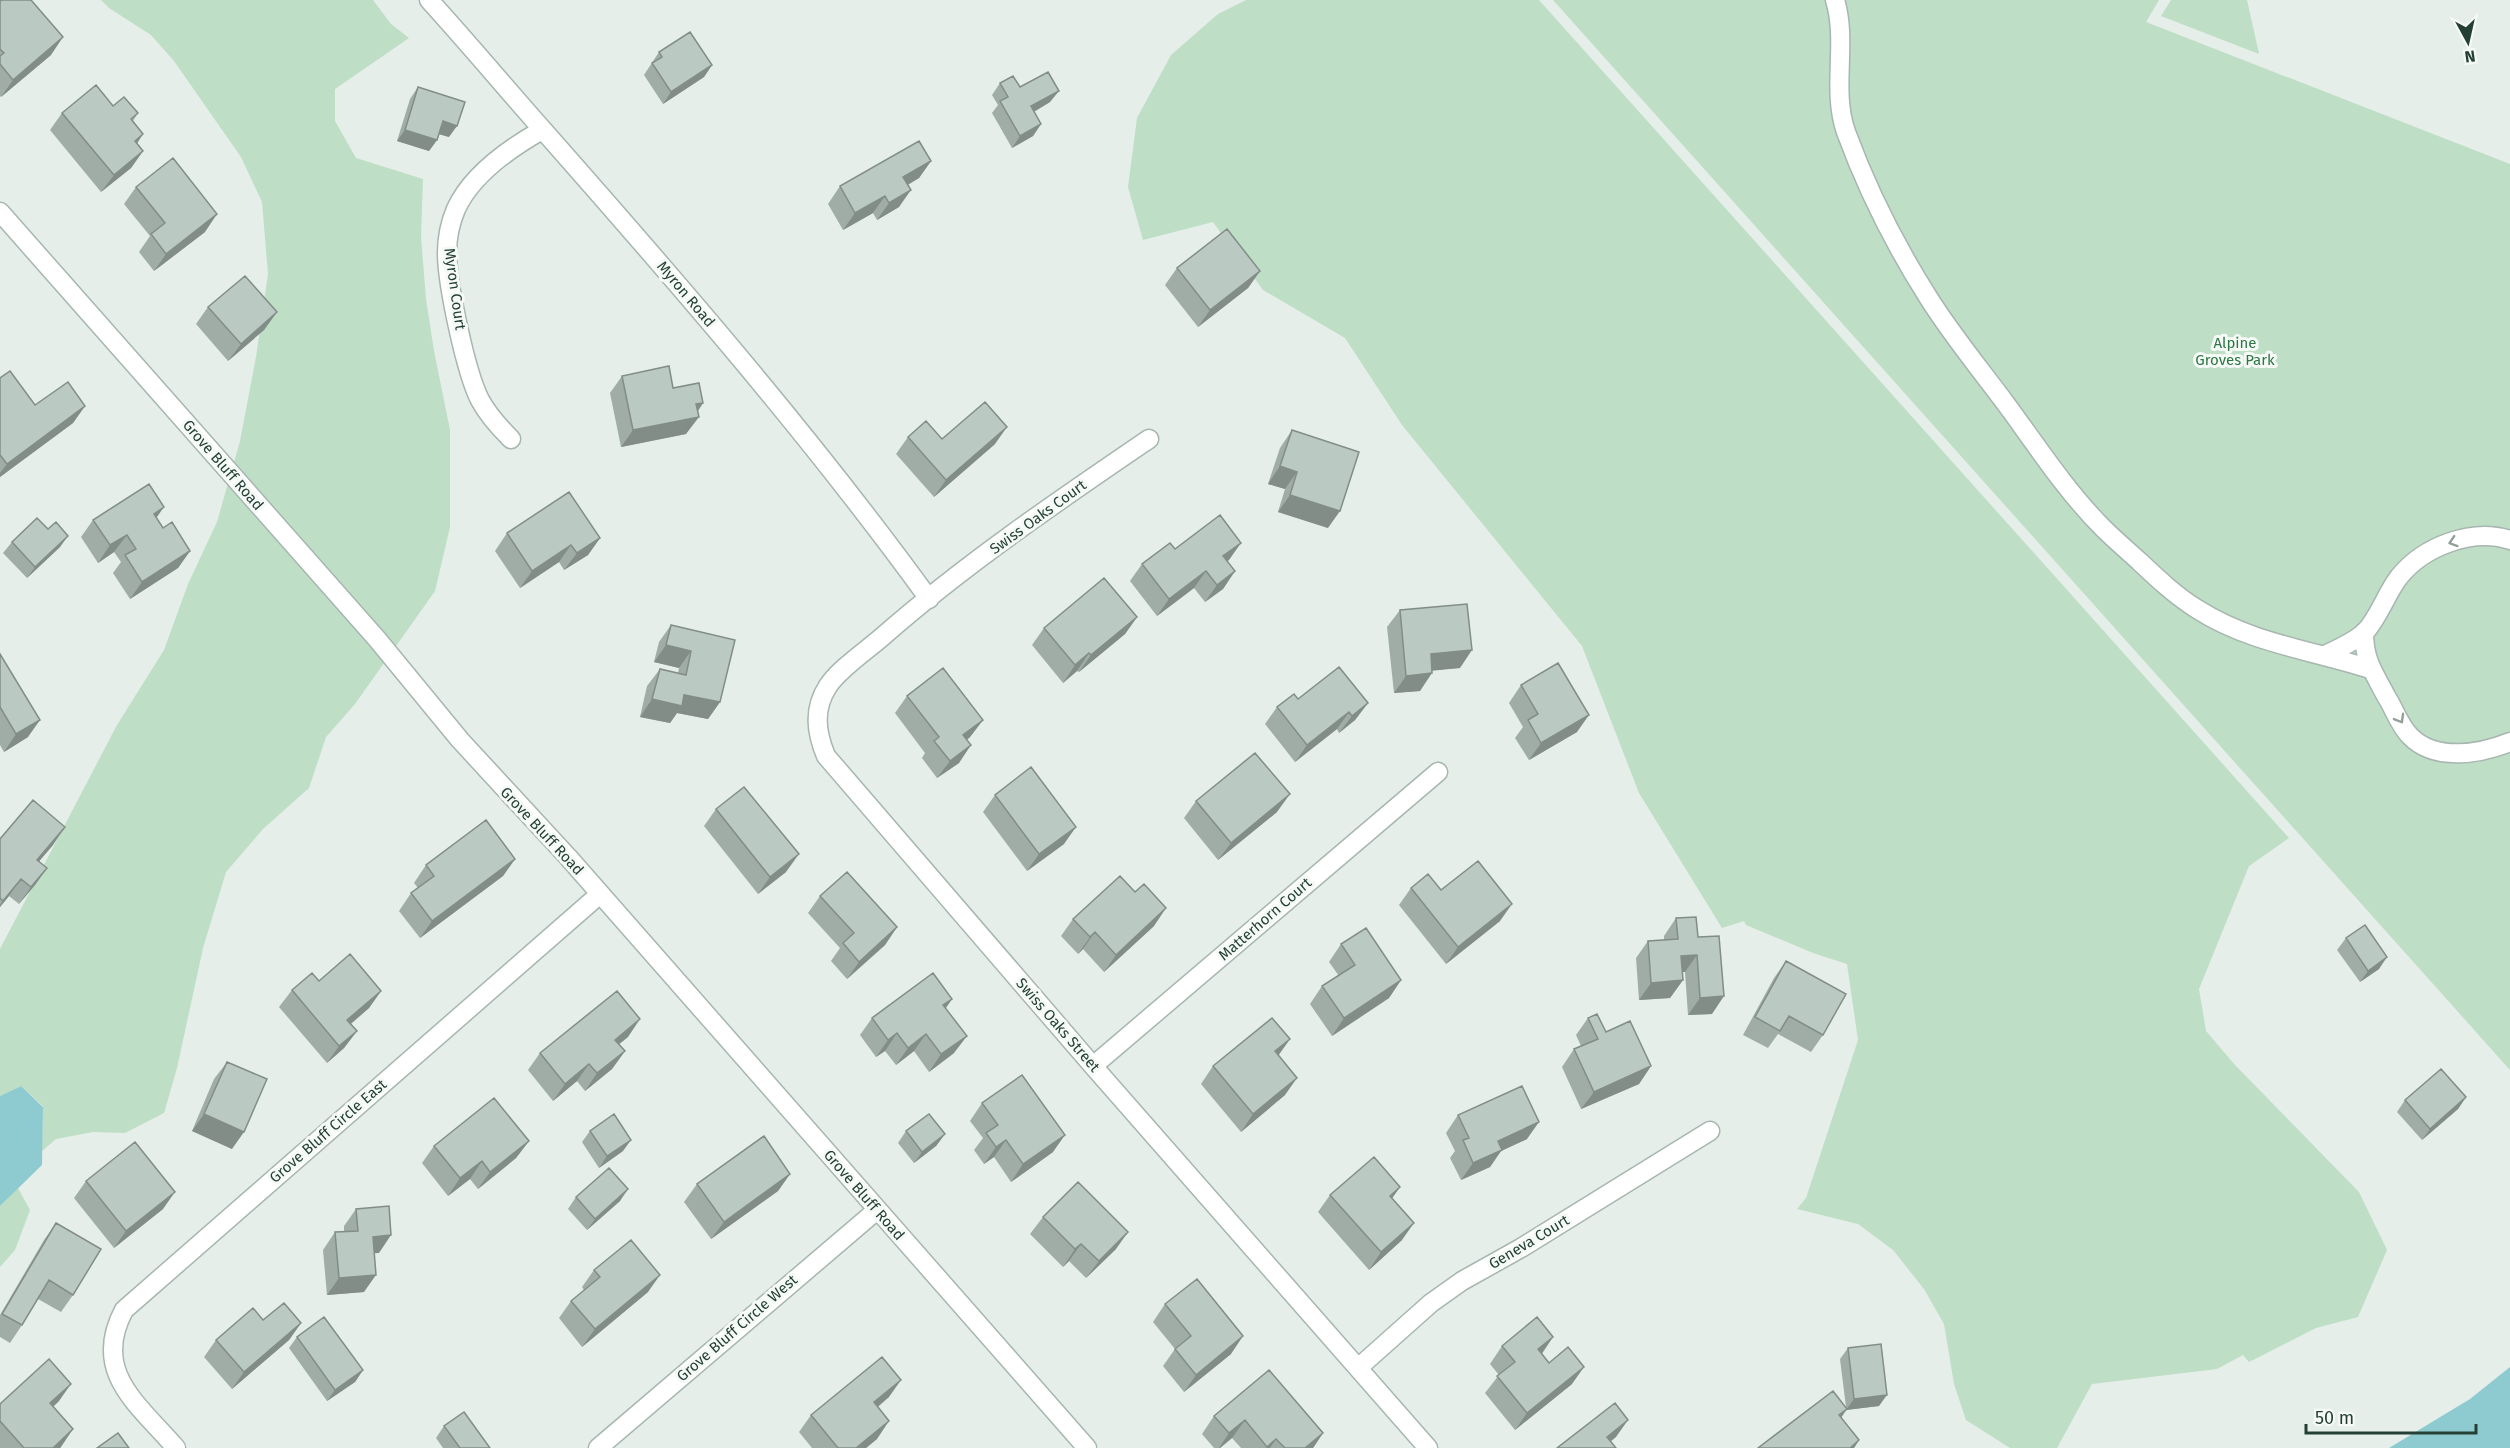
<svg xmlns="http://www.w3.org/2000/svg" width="2510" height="1448" viewBox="0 0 2510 1448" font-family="'Fira Sans',sans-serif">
	<rect width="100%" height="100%" fill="#e5eee9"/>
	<path fill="#bedec5" d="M101 0H373L391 24 409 38 335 89V121L356 158 423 179 421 237 426 299 434 351 450 430V527L435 591 355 704 326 737 309 788 263 829 226 872 203 948 177 1068 164 1113 125 1133 93 1132 56 1139 42 1151 43 1106 21 1086 0 1096V949L117 725 164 650 188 584 217 522 240 441 256 357 268 274 262 202 241 157 174 61 151 35 109 8Z
		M1246 0H1539L2289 838 2249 866 2199 989 2206 1031 2235 1065 2359 1192 2387 1250 2358 1317 2316 1328 2249 1362 2243 1355 2217 1369 2092 1384 2057 1448H2010L1966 1420 1954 1384 1944 1324 1924 1289 1893 1250 1858 1224 1797 1209 1806 1198 1858 1040 1847 964 1813 953 1746 925 1744 921 1722 928 1639 793 1582 646 1402 425 1345 338 1263 290 1213 222 1143 240 1128 187 1137 118 1171 55 1218 14Z
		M1553 0H2159L2146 22 2510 164V1070Z
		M2171 0H2247L2259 54 2161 16Z
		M18 1188 30 1210 15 1250 0 1267V1206Z"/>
	<path fill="#8ecbd1" d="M21 1086 43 1107 42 1165 0 1206V1096Z
		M2510 1367V1448H2389L2470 1399Z"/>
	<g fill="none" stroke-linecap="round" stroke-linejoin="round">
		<g stroke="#a7b6b0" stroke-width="21">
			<path id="street" d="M429 0C468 43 505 87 543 130 677 282 810 435 929 599
				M1835 0C1848 43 1831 89 1846 132 1867 189 1895 245 1928 297 1951 334 1980 369 2006 404 2037 446 2066 491 2103 528 2115 540 2128 551 2140 562 2158 579 2176 596 2197 609 2250 643 2311 650 2370 669
				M0 212 377 639 460 740 568 857 1087 1448
				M511 439C499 427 488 415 480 400 466 373 447 284 447 253 447 238 450 223 456 209 472 174 510 148 542 130
				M1149 439C1058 501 965 564 882 637 866 651 839 669 828 686 813 709 816 732 826 756L1093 1066 1428 1448
				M2364 632C2364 660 2373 671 2386 696 2394 708 2399 725 2410 736 2435 762 2480 754 2510 742
				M2325 655C2338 649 2354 642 2365 632 2379 617 2386 594 2399 577 2424 546 2472 528 2510 540
				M1093 1066 1438 772
				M1358 1368 1431 1303 1462 1281 1521 1248 1710 1131
				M176 1448C138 1404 91 1372 124 1310L600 894
				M598 1448 877 1210"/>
		</g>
		<use href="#street" stroke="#fff" stroke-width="18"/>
	</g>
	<path fill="#a0ada7" d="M0 1 51 55 1 97 0 96Z
		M659 52 712 65 704 77 663 104 644 75Z
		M1000 83 1020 87 1050 102 1034 112 1041 124 1033 136 1012 148 992 113 998 105 992 95Z
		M418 87 449 137 439 134 437 140 429 151 397 141 410 99Z
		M113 106 138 113 133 121 143 134 137 144 143 151 131 168 101 192 50 130 62 113Z
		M931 161 919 178 908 185 899 207 877 220 873 213 843 230 828 204 840 186Z
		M136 187 205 232 154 271 139 252 150 236 124 204Z
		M1177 268 1260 271 1248 288 1198 327 1165 285Z
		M208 307 277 312 264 330 228 361 196 324Z
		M622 376 673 388 703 403 698 411 686 434 621 447 610 393Z
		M0 378 35 405 85 406 73 423 0 477Z
		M1292 430 1328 528 1278 512 1285 489 1268 484 1280 448Z
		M908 437 942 439 995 444 934 497 896 454Z
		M157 518 163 528 190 551 178 568 130 599 113 573 121 562 114 552 98 563 81 537 93 520Z
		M48 529 60 547 27 578 3 553 12 542Z
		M507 533 600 538 588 555 564 570 559 562 520 588 495 551Z
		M1175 549 1229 560 1227 561 1235 571 1223 589 1205 602 1194 588 1157 616 1130 581 1142 564Z
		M1400 610 1460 668 1432 670 1420 691 1394 693 1387 627Z
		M1137 617 1125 634 1079 672 1077 671 1063 683 1032 645 1044 628Z
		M671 625 735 640 720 702 708 719 677 713 670 723 640 717 647 686 660 669 678 673 679 668 654 662 659 642Z
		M0 654 28 737 4 752 0 745Z
		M1521 685 1577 732 1529 760 1515 738 1523 727 1509 703Z
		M907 696 983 720 970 737 967 740 959 763 937 778 922 758 925 753 895 713Z
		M1298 699 1368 703 1355 720 1339 733 1337 729 1295 762 1265 724 1277 707Z
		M995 795 1064 844 1027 871 983 812Z
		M1196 801 1277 812 1218 860 1184 818Z
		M716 809 786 872 758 894 704 826Z
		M0 839 53 845 39 861 47 868 35 885 19 904 9 896 0 907Z
		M515 859 503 876 420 938 399 911 411 893 418 888 414 883 426 865Z
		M1411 888 1441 890 1500 921 1446 964 1399 905Z
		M820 896 897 927 885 945 847 979 831 961 840 948 808 913Z
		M1676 918 1698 937 1712 1014 1688 1015 1685 972H1682L1683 980 1670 998 1639 1000 1636 958 1648 941 1664 940V936Z
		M1073 919 1154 926 1104 972 1083 949 1078 954 1061 936Z
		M2346 938 2379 969 2360 982 2337 950Z
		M1341 944 1401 980 1389 998 1332 1036 1310 1004 1322 986 1339 976 1329 962Z
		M1786 961 1823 1035 1811 1052 1778 1034 1768 1048 1743 1035 1774 978Z
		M319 981 381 991 369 1008 351 1024 357 1031 344 1048 327 1063 279 1007 292 990Z
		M952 999 946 1008 954 1053 929 1072 914 1051 896 1065 885 1051 876 1057 860 1035 872 1018Z
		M1588 1018 1606 1032 1651 1066 1639 1084 1581 1109 1562 1067 1574 1049 1581 1046 1576 1035Z
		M628 1037 619 1044 625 1051 612 1069 585 1091 577 1081 553 1101 528 1070 540 1053Z
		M1290 1039 1278 1055 1285 1095 1241 1132 1201 1084 1213 1066Z
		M227 1062 232 1149 192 1131 214 1079Z
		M2466 1097 2458 1109 2422 1140 2397 1112 2405 1100Z
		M982 1103 1053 1152 1011 1182 994 1157 984 1164 974 1150 983 1138 970 1121Z
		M1458 1115 1527 1139 1501 1151 1490 1167 1461 1180 1450 1158 1455 1151 1446 1133Z
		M590 1131 623 1151 599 1168 582 1142Z
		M906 1131 945 1134 936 1146 914 1163 898 1143Z
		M529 1141 516 1158 478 1189 470 1179 448 1196 422 1163 434 1146Z
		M790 1174 778 1191 711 1239 684 1202 697 1184Z
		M86 1181 163 1209 114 1248 74 1198Z
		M1400 1187 1392 1198 1402 1240 1369 1270 1318 1212 1330 1195Z
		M576 1197 620 1201 587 1230 568 1209Z
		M356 1209 379 1253H375L364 1292 327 1295 323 1250 335 1232H344V1226Z
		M1043 1217 1116 1249 1086 1278 1069 1261 1063 1267 1030 1234Z
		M56 1223 73 1295 61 1312 38 1299 22 1325 10 1343 0 1337V1315L44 1240Z
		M594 1270 648 1292 582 1347 559 1318 571 1301 584 1290 582 1287Z
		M1165 1304 1231 1354 1184 1392 1163 1366 1175 1349 1153 1322Z
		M263 1320 301 1323 289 1340 232 1389 204 1357 216 1340Z
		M297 1337 363 1370 355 1382 327 1401 289 1348Z
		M1553 1337 1542 1354 1549 1363 1572 1384 1515 1430 1485 1393 1499 1375 1490 1364 1502 1346Z
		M1848 1348 1879 1406 1846 1410 1841 1418 1859 1440 1854 1448H1758L1846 1407 1840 1359Z
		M1269 1370 1323 1433 1313 1448H1241L1232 1438 1220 1448H1214L1202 1434 1214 1416Z
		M889 1397 878 1407 877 1439 866 1448H812L799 1432 811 1415Z
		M59 1401 53 1407 61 1447 60 1448H0V1404Z
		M444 1426 490 1448H443L436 1438Z"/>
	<path fill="#828d88" d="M63 37 51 55 1 97 13 80Z
		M712 65 704 77 663 104 671 92Z
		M1059 91 1050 102 1023 118 1031 106Z
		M443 121 457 126 449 137 435 133Z
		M1041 124 1033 136 1012 148 1020 136Z
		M405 130 437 140 429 151 397 141Z
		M143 134 131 151 135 141Z
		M143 151 131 168 101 192 114 175Z
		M931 161 919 178 891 194 903 177Z
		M911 190 899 207 877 220 889 203Z
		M885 196 873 213 843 230 855 213Z
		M217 214 205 232 154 271 166 254Z
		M1260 271 1248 288 1198 327 1210 310Z
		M277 312 264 330 228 361 241 344Z
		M703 403 693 418 699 417 686 434 621 447 633 430 696 404Z
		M85 406 73 423 0 477V473L7 464Z
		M1007 427 995 444 934 497 946 480Z
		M1280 466 1297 472 1285 489 1268 484Z
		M1290 495 1340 511 1328 528 1278 512Z
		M164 507 152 524 154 514Z
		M127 535 114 552 98 563 110 545Z
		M68 536 60 547 27 578 35 567Z
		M600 538 588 555 564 570 577 553Z
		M1241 543 1229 560 1211 573 1223 556Z
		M571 545 559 562 520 588 532 571Z
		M190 551 178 568 130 599 142 582Z
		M1206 571 1194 588 1157 616 1169 599Z
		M1235 571 1223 589 1205 602 1217 585Z
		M1137 617 1125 634 1079 672 1091 655Z
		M666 645 691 651 679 668 654 662Z
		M1472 650 1460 668 1419 672 1431 654Z
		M1089 653 1077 671 1063 683 1075 665Z
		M1432 673 1420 691 1394 693 1406 676Z
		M684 695 720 702 708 719 677 713 670 723 640 717 652 699Z
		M1368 703 1355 720 1339 733 1352 716Z
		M1349 712 1337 729 1295 762 1307 745Z
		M1589 715 1577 732 1529 760 1541 743Z
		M40 720 28 737 4 752 16 734Z
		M983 720 970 737 951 752 963 735Z
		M971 745 959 763 937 778 950 761Z
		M1290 794 1277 812 1218 860 1231 843Z
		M65 827 53 845 25 878 37 860Z
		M1076 827 1064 844 1027 871 1039 854Z
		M799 854 786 872 758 894 770 877Z
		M515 859 503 876 420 938 432 921Z
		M47 868 35 885 19 904 31 887Z
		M21 879 9 896 0 907V905L3 901Z
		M1512 904 1500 921 1446 964 1458 947Z
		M1166 908 1154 926 1104 972 1116 955Z
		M897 927 885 945 847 979 859 962Z
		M1095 932 1083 949 1078 954 1090 937Z
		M1697 955 1685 972 1669 973 1681 956Z
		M2387 957 2379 969 2360 982 2368 971Z
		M1401 980 1389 998 1332 1036 1344 1018Z
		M1683 980 1670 998 1639 1000 1651 983Z
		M381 991 369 1008 335 1037 347 1020Z
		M1724 996 1712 1014 1688 1015 1700 998Z
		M952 999 940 1016 943 1005Z
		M640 1019 628 1037 603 1057 615 1040Z
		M357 1031 344 1048 327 1063 339 1046Z
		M897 1033 885 1051 876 1057 888 1040Z
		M926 1034 914 1051 896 1065 908 1048Z
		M967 1036 954 1053 929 1072 941 1054Z
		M1290 1039 1278 1056 1275 1051Z
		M625 1051 612 1069 585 1091 597 1073Z
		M589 1064 577 1081 553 1101 565 1084Z
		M1651 1066 1639 1084 1581 1109 1594 1092Z
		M1297 1078 1285 1095 1241 1132 1253 1114Z
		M2466 1097 2458 1109 2422 1140 2430 1129Z
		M204 1114 244 1132 232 1149 192 1131Z
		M1539 1122 1527 1139 1501 1151 1490 1167 1461 1180 1473 1163 1498 1141Z
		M945 1134 936 1146 914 1163 922 1152Z
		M1065 1135 1053 1152 1011 1182 1023 1164Z
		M631 1140 623 1151 599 1168 607 1156Z
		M1006 1140 994 1157 984 1164 996 1147Z
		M529 1141 516 1158 478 1189 490 1172Z
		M482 1161 470 1179 448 1196 460 1178Z
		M790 1174 778 1191 711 1239 724 1222Z
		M1400 1187 1388 1204 1390 1196Z
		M628 1189 620 1201 587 1230 595 1219Z
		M175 1192 163 1209 114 1248 126 1231Z
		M1414 1223 1402 1240 1369 1270 1381 1252Z
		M1128 1232 1116 1249 1086 1278 1099 1261Z
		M391 1235 379 1253 361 1254 373 1237Z
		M1081 1244 1069 1261 1063 1267 1075 1249Z
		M376 1275 364 1292 327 1295 339 1278Z
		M660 1275 648 1292 582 1347 595 1329Z
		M301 1323 289 1340 232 1389 244 1372Z
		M1243 1336 1231 1354 1184 1392 1196 1375Z
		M1553 1337 1541 1354 1538 1349Z
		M1584 1367 1572 1384 1515 1430 1527 1413Z
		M363 1370 355 1382 327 1401 335 1390Z
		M901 1380 889 1397 862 1419 874 1402Z
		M71 1384 59 1401 37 1421 50 1403Z
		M1887 1395 1879 1406 1846 1410 1854 1399Z
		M1847 1409 1835 1426 1839 1415Z
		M1245 1420 1232 1438 1220 1448H1219L1229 1433Z
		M1628 1420 1616 1437 1603 1448 1607 1437Z
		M889 1421 877 1439 866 1448H856Z
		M73 1429 61 1447 60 1448H53Z
		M1323 1433 1313 1448H1305Z
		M1276 1439 1270 1448H1266L1267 1447Z
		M1859 1440 1854 1448H1850Z"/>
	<path fill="#bac9c2" stroke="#828d88" stroke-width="1.5" d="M2 0H31L63 37 13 80 0 64V56L4 53 0 49V1Z
		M690 32 712 65 671 92 652 63 662 57 659 52Z
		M1048 72 1059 91 1031 106 1041 124 1020 136 1000 101 1008 97 1000 83 1013 76 1020 87Z
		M96 85 113 106 124 97 138 113 131 119 143 134 135 141 143 151 114 175 62 113Z
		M418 87 465 102 457 126 443 121 437 140 405 130Z
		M919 141 931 161 903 177 911 190 889 203 885 196 855 213 840 186Z
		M173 158 217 214 166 254 151 234 165 223 136 187Z
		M1227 229 1260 271 1210 310 1177 268Z
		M245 276 277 312 241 344 208 307Z
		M669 366 673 388 699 383 703 403 696 404 699 417 633 430 622 376Z
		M10 371 35 405 68 382 85 406 7 464 0 455V378Z
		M985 402 1007 427 946 480 908 437 926 421 942 439Z
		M1292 430 1359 452 1340 511 1290 495 1297 472 1280 466Z
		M149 484 164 507 154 514 163 528 172 522 190 551 142 582 125 555 136 549 127 535 110 545 93 520Z
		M569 492 600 538 577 553 571 545 532 571 507 533Z
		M1220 515 1241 543 1223 556 1235 571 1217 585 1206 571 1169 599 1142 564 1170 543 1175 549Z
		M37 518 48 529 56 522 68 536 35 567 12 542Z
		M1104 578 1137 617 1091 655 1089 653 1075 665 1044 628Z
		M1467 604 1472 650 1431 654 1432 673 1406 676 1400 610Z
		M671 625 735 640 720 702 684 695 682 706 652 699 660 669 686 675 691 651 666 645Z
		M0 654 40 720 16 734 0 707Z
		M1558 663 1589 715 1541 743 1528 720 1538 714 1521 685Z
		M1339 667 1368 703 1352 716 1349 712 1307 745 1277 707 1294 694 1298 699Z
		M943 668 983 720 963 735 971 745 950 761 934 741 939 737 907 696Z
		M1255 753 1290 794 1231 843 1196 801Z
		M1031 767 1076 827 1039 854 995 795Z
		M744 787 799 854 770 877 716 809Z
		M33 800 65 827 37 860 47 868 31 887 21 879 3 901 0 898V839Z
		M486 820 515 859 432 921 411 893 434 876 426 865Z
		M1478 861 1512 904 1458 947 1411 888 1428 874 1441 890Z
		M847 872 897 927 859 962 843 943 854 933 820 896Z
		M1120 876 1135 892 1144 884 1166 908 1116 955 1095 932 1090 937 1073 919Z
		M1696 917 1698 937 1719 936 1724 996 1700 998 1697 955 1681 956 1683 980 1651 983 1648 941 1678 939 1676 918Z
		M2365 925 2387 957 2368 971 2346 938Z
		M1366 928 1401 980 1344 1018 1322 986 1355 965 1341 944Z
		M350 954 381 991 347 1020 357 1031 339 1046 292 990 312 973 319 981Z
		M1786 961 1846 994 1823 1035 1789 1016 1780 1031 1755 1017Z
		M933 973 952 999 943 1005 967 1036 941 1054 926 1034 908 1048 897 1033 888 1040 872 1018Z
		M617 991 640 1019 615 1040 625 1051 597 1073 589 1064 565 1084 540 1053Z
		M1597 1014 1606 1032 1630 1021 1651 1066 1594 1092 1574 1049 1598 1039 1588 1018Z
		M1272 1018 1290 1039 1275 1051 1297 1078 1253 1114 1213 1066Z
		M227 1062 267 1079 244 1132 204 1114Z
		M2441 1069 2466 1097 2430 1129 2405 1100Z
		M1022 1075 1065 1135 1023 1164 1006 1140 996 1147 986 1133 998 1125 982 1103Z
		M1522 1086 1539 1122 1498 1141 1502 1150 1473 1163 1463 1140 1469 1138 1458 1115Z
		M494 1098 529 1141 490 1172 482 1161 460 1178 434 1146Z
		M614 1114 631 1140 607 1156 590 1131Z
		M929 1114 945 1134 922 1152 906 1131Z
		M764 1136 790 1174 724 1222 697 1184Z
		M135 1142 175 1192 126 1231 86 1181Z
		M1374 1157 1400 1187 1390 1196 1414 1223 1381 1252 1330 1195Z
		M609 1168 628 1189 595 1219 576 1197Z
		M1078 1182 1128 1232 1099 1261 1081 1244 1075 1249 1043 1217Z
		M389 1206 391 1235 373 1237 376 1275 339 1278 335 1232 358 1231 356 1209Z
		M56 1223 101 1249 73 1295 49 1280 22 1325 2 1314Z
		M631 1240 660 1275 595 1329 571 1301 600 1277 594 1270Z
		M1197 1279 1243 1336 1196 1375 1175 1349 1191 1336 1165 1304Z
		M284 1303 301 1323 244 1372 216 1340 253 1308 263 1320Z
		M324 1317 363 1370 335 1390 297 1337Z
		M1537 1317 1553 1337 1538 1349 1549 1363 1568 1347 1584 1367 1527 1413 1497 1376 1515 1362 1502 1346Z
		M1881 1344 1887 1395 1854 1399 1848 1348Z
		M882 1357 901 1380 874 1402 889 1421 856 1448H838L811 1415Z
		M49 1359 71 1384 50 1403 73 1429 53 1448H24L0 1421V1404Z
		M1269 1370 1323 1433 1305 1448H1285L1276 1439 1267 1447 1245 1420 1229 1433 1214 1416Z
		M1833 1391 1847 1409 1839 1415 1859 1440 1850 1448H1758Z
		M1615 1403 1628 1420 1607 1437 1616 1448H1557Z
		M464 1412 490 1448H460L444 1426Z
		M118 1433 129 1448H97Z"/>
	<defs><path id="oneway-chevron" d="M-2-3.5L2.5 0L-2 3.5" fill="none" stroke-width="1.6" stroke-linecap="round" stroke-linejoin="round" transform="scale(1.5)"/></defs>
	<g stroke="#92a09a">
		<use href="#oneway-chevron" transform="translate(2453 542) rotate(162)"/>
		<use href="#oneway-chevron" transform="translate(2400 719) rotate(60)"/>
	</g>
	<g text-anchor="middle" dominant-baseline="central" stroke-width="6" stroke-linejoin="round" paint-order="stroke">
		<g font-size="15" fill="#244036" stroke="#f6faf7">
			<text transform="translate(455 289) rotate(82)">Myron Court</text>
			<text transform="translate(686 294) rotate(50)">Myron Road</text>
			<text transform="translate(223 465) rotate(49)">Grove Bluff Road</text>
			<text transform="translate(1038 517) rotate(-36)">Swiss Oaks Court</text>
			<text transform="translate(542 831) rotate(47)">Grove Bluff Road</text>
			<text transform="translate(1265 919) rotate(-41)">Matterhorn Court</text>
			<text transform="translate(1058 1025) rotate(49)">Swiss Oaks Street</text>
			<text transform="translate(328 1131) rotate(-41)">Grove Bluff Circle East</text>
			<text transform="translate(864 1195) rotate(49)">Grove Bluff Road</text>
			<text transform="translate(1529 1242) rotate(-31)">Geneva Court</text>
			<text transform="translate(737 1328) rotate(-41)">Grove Bluff Circle West</text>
		</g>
		<g font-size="15" fill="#2e7646" stroke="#f6faf7">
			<text x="2235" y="343">Alpine<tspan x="2235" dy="17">Groves Park</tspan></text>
		</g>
	</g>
	<g transform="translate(2468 42) rotate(172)" stroke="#f6faf7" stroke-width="4.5" paint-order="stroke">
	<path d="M0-4.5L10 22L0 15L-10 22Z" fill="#244036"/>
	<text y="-9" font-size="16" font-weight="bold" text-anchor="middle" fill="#244036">N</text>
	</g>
	<path d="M2306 1424v9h170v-9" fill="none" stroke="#244036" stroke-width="3"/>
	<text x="2315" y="1424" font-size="18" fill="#244036" stroke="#f6faf7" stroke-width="4.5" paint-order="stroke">50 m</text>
</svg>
